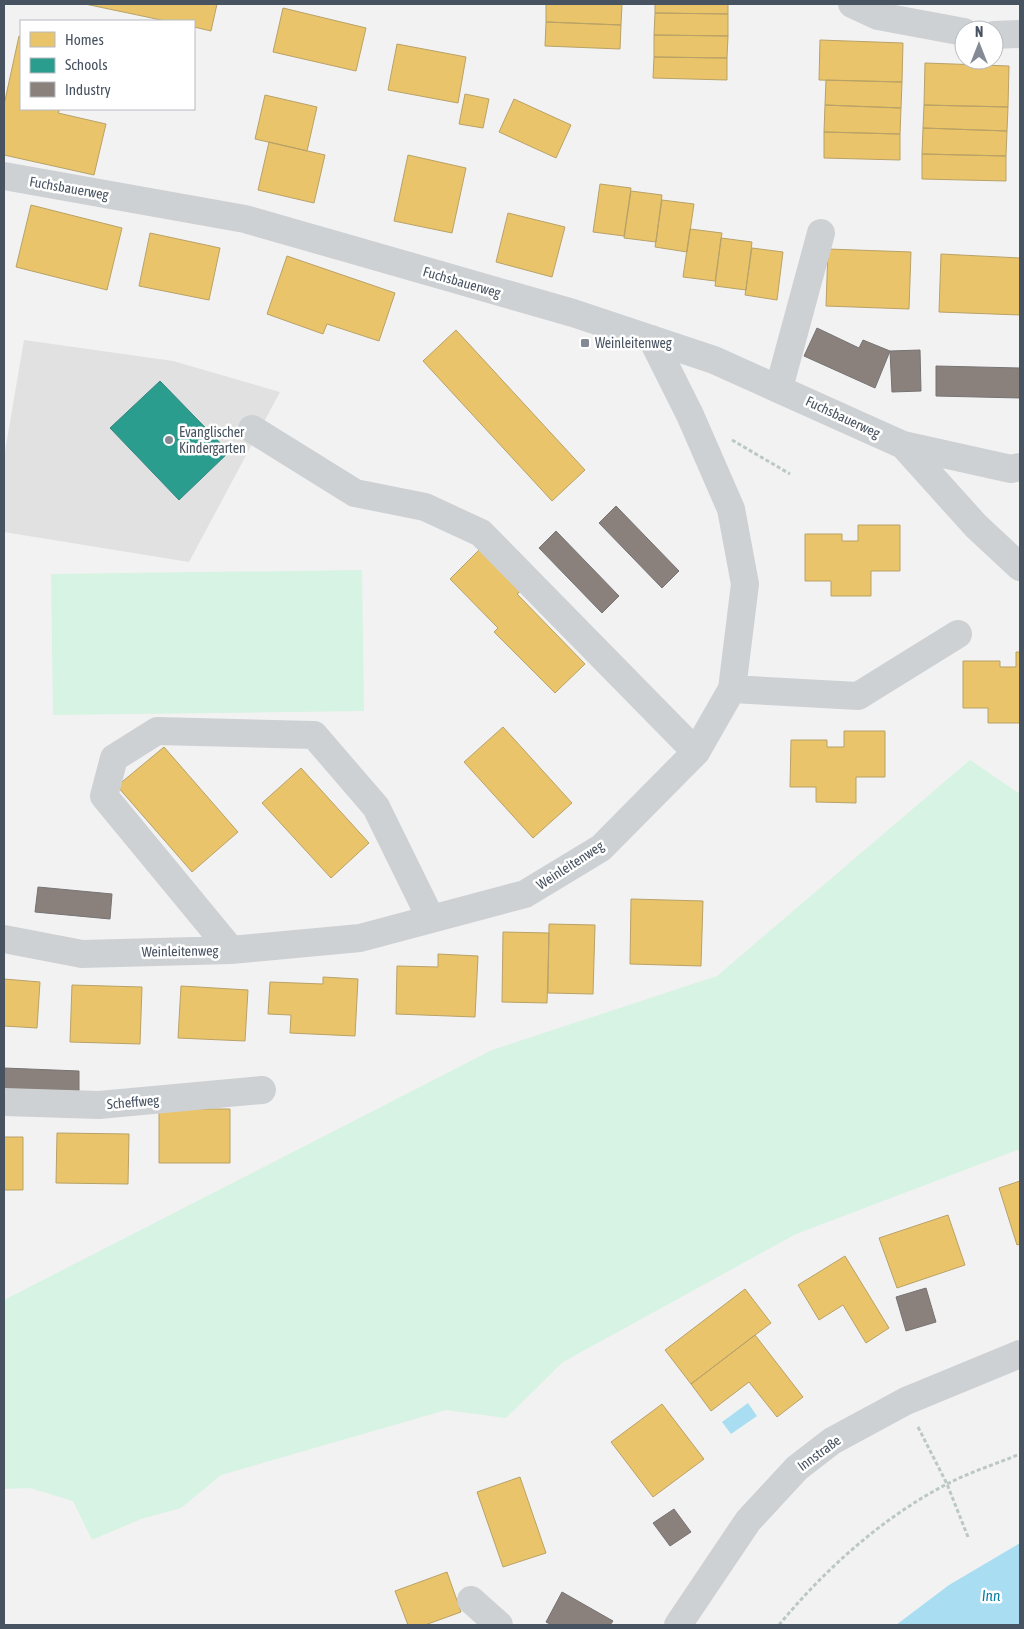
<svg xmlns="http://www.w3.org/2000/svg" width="1024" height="1629" viewBox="0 0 1024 1629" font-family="'Asap Condensed',sans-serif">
	<rect width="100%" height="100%" fill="#f3f2f2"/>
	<path fill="#e1e1e2" d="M24 340 173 361 280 392 189 562 4 532V457Z"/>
	<path fill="#d6f3e3" d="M362 570 364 711 53 715 51 574Z
		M970 760 1020 794V1149L796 1234 563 1362 506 1418 446 1410 221 1475 181 1508 141 1519 92 1540 73 1501 30 1488 4 1489V1300L492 1050 717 976Z"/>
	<path fill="#a9def2" d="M748 1403 757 1416 731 1434 722 1422Z
		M1020 1543V1625H896L949 1585Z"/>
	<path fill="#e9c46a" stroke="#b9a267" d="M85 4H217L211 31 194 27V21H166Z
		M546 4H622L621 25 546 22Z
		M655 4H728V14L655 13Z
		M283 8 366 28 356 71 273 52Z
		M655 13 728 14V36L654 35Z
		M546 22 621 25 620 49 545 46Z
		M654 35 728 36 727 58 654 57Z
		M19 36 21 37V109H60L58 113 106 124 94 175 4 155V105Z
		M820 40 903 43 902 82 819 80Z
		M397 44 466 57 458 103 388 90Z
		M654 57 727 58V80L653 78Z
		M925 63 1009 66 1008 107 924 105Z
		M826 80 902 82 901 108 825 105Z
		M465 94 489 99 483 128 459 124Z
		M265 95 317 107 307 151 255 139Z
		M514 99 571 125 556 158 499 132Z
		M825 105 901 108 900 134 824 132Z
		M924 105 1008 107 1007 131 923 128Z
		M923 128 1007 131 1006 156 922 154Z
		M824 132 900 134V160L824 158Z
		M269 142 325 155 314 203 258 190Z
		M922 154 1006 156V181L922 179Z
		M408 155 466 168 452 233 394 221Z
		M600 184 631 188 624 236 593 232Z
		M631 191 662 195 656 242 624 238Z
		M662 200 694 204 687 252 655 247Z
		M31 205 122 228 107 290 16 267Z
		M508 213 565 227 552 277 496 262Z
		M690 229 722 233 715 281 683 277Z
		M150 233 220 248 209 300 139 286Z
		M721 238 752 242 746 290 715 286Z
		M752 248 783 252 777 300 745 295Z
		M828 249 911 252 909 309 826 306Z
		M941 254 1020 258V315L939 312Z
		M287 256 395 293 379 341 327 324 323 334 267 314Z
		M456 330 585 470 552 501 423 361Z
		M858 525H900V571H871V596H831V581H805V534H842V541H858Z
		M481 548 522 590 517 594 585 664 555 693 494 632 498 628 450 579Z
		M1016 652H1020V723H988V708H963V661H1000V667H1016Z
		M503 727 572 803 533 838 464 762Z
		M844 731H885V777H856V803L816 802V787H790L791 740H827V747H844Z
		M164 747 238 832 192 872 117 786Z
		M301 768 369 843 331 878 262 803Z
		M631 899 703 901 701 966 630 964Z
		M549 924 595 925 593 994 548 993Z
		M503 932 549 933 547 1003 502 1002Z
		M438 954 478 956 475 1017 396 1014 397 966 438 967Z
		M323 977 358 979 355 1036 290 1033 291 1015 268 1014 270 982 323 984Z
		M4 979 40 982 37 1028 4 1026Z
		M72 985 142 987 140 1044 70 1042Z
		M181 986 248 990 245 1041 178 1038Z
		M159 1109H230V1163H159Z
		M57 1133 129 1134 128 1184 56 1183Z
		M4 1137H23V1190H4Z
		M1020 1181V1244L1017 1245 999 1188Z
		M948 1215 965 1265 897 1288 879 1238Z
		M845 1256 889 1328 866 1343 843 1305 819 1320 798 1285Z
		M745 1289 771 1323 691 1384 665 1350Z
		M755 1335 803 1397 777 1417 749 1382 711 1411 691 1384Z
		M662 1404 704 1459 653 1497 611 1442Z
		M520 1477 546 1553 503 1567 477 1492Z
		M447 1572 461 1612 425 1625H408L395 1591Z"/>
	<path fill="#2a9d8f" stroke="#338781" d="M160 381 229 452 179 500 110 428Z"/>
	<path fill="#8a817c" stroke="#767374" d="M817 328 859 348 863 340 890 351 875 388 804 356Z
		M920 350 921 391 892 392 890 351Z
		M936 366 1020 368V398L936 396Z
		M616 506 679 571 662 588 599 523Z
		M556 531 619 596 602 613 539 548Z
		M38 887 112 894 110 919 35 912Z
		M4 1068 79 1071V1094L4 1091Z
		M926 1288 936 1322 906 1331 896 1297Z
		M674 1509 691 1532 670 1546 653 1523Z
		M562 1592 613 1621 610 1625H552L546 1622Z"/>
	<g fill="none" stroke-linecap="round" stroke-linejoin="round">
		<path stroke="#bbc8c4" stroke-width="3" stroke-dasharray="4 2.5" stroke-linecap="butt" d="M732 440 790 474
			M918 1427 947 1484 968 1537
			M779 1625C824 1570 883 1517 947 1484 970 1472 996 1464 1020 1454"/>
		<path stroke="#ced1d3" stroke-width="28" d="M852 4 878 16 964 32
			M994 35 1020 34
			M4 176 245 219 573 313 714 360 903 445 1011 469 1020 467
			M779 388 821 233
			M252 429 355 493 425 507 481 533 696 752
			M903 445 976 526 1020 567
			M732 689 858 696 958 634
			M4 939 82 954 231 950 360 938 525 894 601 848 696 752 732 689 745 584 731 509 690 415 652 339
			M231 950 104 796 114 758 157 731 314 735 376 807 431 919
			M4 1102 99 1105 262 1090
			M471 1600 499 1625
			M678 1625 748 1521 797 1468 832 1441 906 1401 1020 1354"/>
	</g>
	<g fill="#848b94" stroke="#fff" stroke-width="2">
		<rect x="580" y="338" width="10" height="10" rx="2.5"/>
		<circle cx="169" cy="440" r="5"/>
	</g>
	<g text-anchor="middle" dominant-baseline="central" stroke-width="5" stroke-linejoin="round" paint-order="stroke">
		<g font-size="14" fill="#485361" stroke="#fff">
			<text transform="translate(69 188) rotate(10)">Fuchsbauerweg</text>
			<text transform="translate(462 282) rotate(16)">Fuchsbauerweg</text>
			<text transform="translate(843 417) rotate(25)">Fuchsbauerweg</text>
			<text transform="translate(570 865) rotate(-33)">Weinleitenweg</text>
			<text transform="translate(180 951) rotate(-1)">Weinleitenweg</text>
			<text transform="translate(133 1102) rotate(-5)">Scheffweg</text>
			<text transform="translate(819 1453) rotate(-36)">Innstraße</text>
		</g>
		<g font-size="14" fill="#485361" stroke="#fff" text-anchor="start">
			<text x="595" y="343">Weinleitenweg</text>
			<text x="179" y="432">Evanglischer<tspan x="179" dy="16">Kindergarten</tspan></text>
		</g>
		<g font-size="15" font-style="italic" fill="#047ca8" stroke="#fff">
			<text x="991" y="1595">Inn</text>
		</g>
	</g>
	<rect width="1024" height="1629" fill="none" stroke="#485361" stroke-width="10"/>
	<rect x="20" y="20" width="175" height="90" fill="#ffffff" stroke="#b6bac0"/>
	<rect x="30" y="32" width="25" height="15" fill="#e9c46a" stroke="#b6bac0"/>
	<text x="65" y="45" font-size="15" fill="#485361">Homes</text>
	<rect x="30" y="58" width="25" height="15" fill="#2a9d8f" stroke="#b6bac0"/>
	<text x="65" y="70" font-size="15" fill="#485361">Schools</text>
	<rect x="30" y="82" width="25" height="15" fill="#8a817c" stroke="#b6bac0"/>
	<text x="65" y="95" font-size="15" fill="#485361">Industry</text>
	<g transform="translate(979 45)"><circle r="24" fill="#ffffff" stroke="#b6bac0"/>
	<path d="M0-4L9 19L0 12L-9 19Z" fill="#848b94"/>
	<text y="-8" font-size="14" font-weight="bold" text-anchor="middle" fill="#485361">N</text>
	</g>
</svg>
